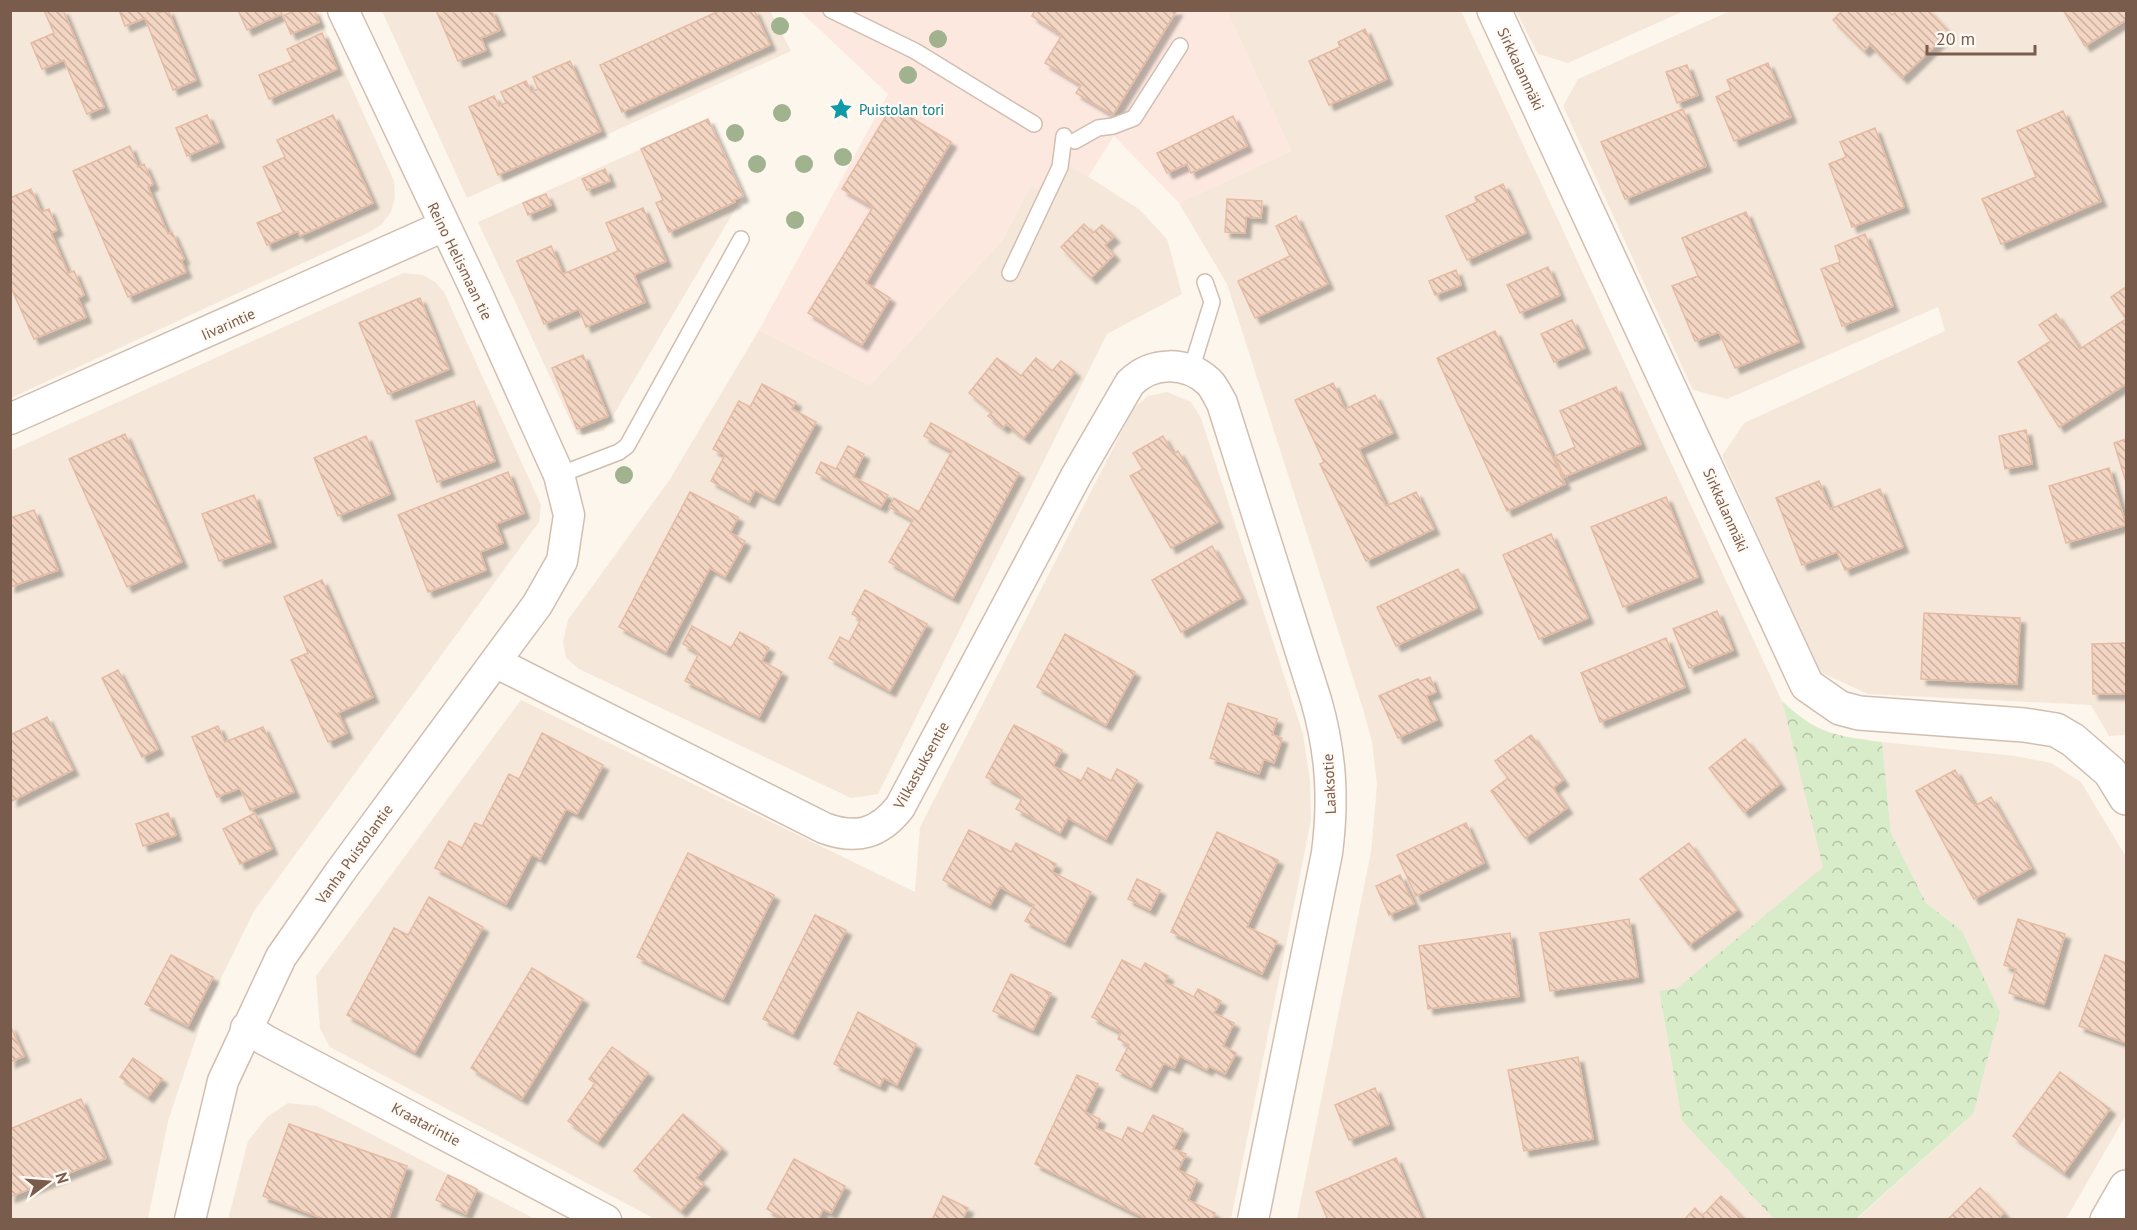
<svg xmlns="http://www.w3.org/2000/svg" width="2137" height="1230" viewBox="0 0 2137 1230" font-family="'PT Sans',sans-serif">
	<defs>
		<pattern id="park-crowns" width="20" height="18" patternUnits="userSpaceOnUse" patternTransform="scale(1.5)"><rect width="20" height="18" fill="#d8ecc9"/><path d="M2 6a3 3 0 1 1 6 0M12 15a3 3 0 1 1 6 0" fill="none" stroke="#b4c2a5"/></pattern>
		<pattern id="building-back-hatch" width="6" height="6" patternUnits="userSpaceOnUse" patternTransform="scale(1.5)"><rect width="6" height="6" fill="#f3d5c3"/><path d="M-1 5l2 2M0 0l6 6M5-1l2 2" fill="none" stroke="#cab0a1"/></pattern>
		<filter id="shadow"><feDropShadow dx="5.5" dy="5.5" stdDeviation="1.5" flood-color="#0004"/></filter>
	</defs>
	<rect width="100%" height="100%" fill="#fdf6ec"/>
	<path fill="#f5e8da" d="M10 11H317L394 181 395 197 391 212 382 224 370 232 11 398Z
		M382 11H770L791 51 467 198Z
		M1227 11H1461L1782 701 1824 867 1677 988 1659 992 1682 1121 1774 1219H1297L1371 852 1377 785 1372 742 1363 709 1227 284 1179 203 1291 151Z
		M1516 11H1684L1568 63 1538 54Z
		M1730 11H2126V735L2109 736 2091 705 1868 694 1820 672 1722 456 1744 423 1945 331 1938 307 1727 399 1693 390 1563 106 1578 79Z
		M708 119 743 196 604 431 577 435 478 222Z
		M1068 164 1139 209 1167 239 1182 294 1107 334 878 794 851 798 579 669 566 658 563 642 568 620 670 479 759 330 870 385 1003 239 1031 185Z
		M403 273 423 275 435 282 444 292 541 505 539 522 254 911 205 1011 168 1121 148 1219H11L10 451Z
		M1167 392 1191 402 1201 418 1303 734 1310 780 1311 820 1231 1219H655L330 1047 320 1029 316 976 521 700 915 892 920 827 1133 409 1148 396Z
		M1882 742 2015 756 2051 763 2081 782 2126 857V1115L2066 1219 1856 1220 1973 1114 1962 931 1926 903 1891 833Z
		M288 1103 317 1106 535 1219 228 1220 248 1141 267 1117Z"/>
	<path fill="#fde8e0" d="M800 11H1227L1291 151 1179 203 1114 136 1088 177 1068 165 1053 200 1031 185 1003 239 870 385 759 330 888 94Z"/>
	<path fill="url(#park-crowns)" d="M1782 701C1817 734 1836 736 1882 742L1891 833 1926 903 1962 931 2000 1012 1973 1114 1856 1219H1774L1682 1121 1659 991 1677 988 1823 867Z"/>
	<path fill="url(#building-back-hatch)" stroke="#e6bba3" stroke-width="1.5" filter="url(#shadow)" d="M44 10H63L104 107 87 114 64 60 42 69 31 43 54 33Z
		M119 10H156L157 13 168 10 196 80 173 90 145 18 125 26Z
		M238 10H280L282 14 247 30Z
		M296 10H314L319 22 291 34 283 16Z
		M436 10H491L500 30 481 38 486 50 458 61Z
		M721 10H754L770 45 622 112 600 65Z
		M1035 10H1177L1113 115 1076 93 1081 85 1045 63 1062 35 1032 16Z
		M1843 10H1888L1892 15 1897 10H1928L1949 32 1902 78 1870 45 1864 51 1833 20Z
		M2063 10H2126V20L2085 46Z
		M1365 29 1387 79 1329 105 1309 61 1340 47 1338 42Z
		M322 33 337 69 269 99 259 75 293 61 287 49Z
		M570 61 601 131 498 175 469 107 494 96 499 106 506 103 501 92 526 81 531 92 538 89 533 77Z
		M1768 63 1791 117 1734 141 1716 97 1731 90 1727 80Z
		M1687 65 1698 95 1677 103 1666 72Z
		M892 106 951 142 866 283 890 298 862 345 808 313 873 207 842 189Z
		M1683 109 1706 166 1625 199 1601 142Z
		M2063 111 2101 201 2001 244 1982 199 2036 177 2017 131Z
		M207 115 219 142 187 156 176 128Z
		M333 115 373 203 300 236 298 231 267 245 257 223 283 212 263 167 285 157 277 140Z
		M1233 116 1247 146 1191 173 1187 164 1167 173 1157 153Z
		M708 119 743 196 734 200 735 202 669 232 656 203 663 200 641 149Z
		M1875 128 1904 207 1852 227 1829 164 1846 157 1840 142Z
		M130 146 138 167 144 164 153 184 148 187 168 234 172 232 184 259 181 260 186 272 128 297 73 171Z
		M605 169 610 181 587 190 582 179Z
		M1503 184 1526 233 1467 260 1446 216 1477 202 1475 197Z
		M31 189 41 212 49 209 57 230 51 233 68 273 74 271 84 295 78 298 86 317 34 339 10 285V198Z
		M546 194 551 205 528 215 523 203Z
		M1227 199 1262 201 1261 218 1246 217 1245 233 1225 232Z
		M643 208 666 261 634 275 645 302 586 327 579 309 544 324 517 261 551 246 563 274 618 251 606 223Z
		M1746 212 1799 342 1735 368 1719 332 1695 341 1672 286 1698 276 1682 238Z
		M1296 216 1328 284 1255 318 1238 281 1290 256 1276 226Z
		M1084 224 1093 233 1102 225 1114 237 1105 245 1114 255 1091 278 1061 247Z
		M1865 234 1893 306 1842 326 1821 269 1840 262 1835 246Z
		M1548 267 1560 295 1520 313 1507 285Z
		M1456 270 1461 285 1435 295 1429 281Z
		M2126 287V384L2059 427 2018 362 2051 341 2039 325 2056 314 2080 349 2126 319 2111 297Z
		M420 298 449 369 388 394 359 323Z
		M1572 320 1585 348 1554 362 1541 334Z
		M1495 331 1565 484 1507 511 1437 358Z
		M583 355 608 416 577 429 552 368Z
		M997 358 1021 376 1036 358 1052 371 1061 361 1075 372 1024 438 1006 424 1003 428 988 416 992 412 969 393Z
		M1333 383 1345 409 1375 395 1393 433 1359 449 1386 506 1416 492 1434 529 1366 561 1320 464 1324 462 1295 400Z
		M762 384 796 402 792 409 816 422 774 500 755 490 749 502 711 481 725 455 713 449 739 401 750 407Z
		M1616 387 1641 444 1564 477 1555 456 1575 447 1560 411Z
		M474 401 495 461 437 482 416 421Z
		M931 423 1019 473 953 598 889 562 913 520 889 507 894 498 919 512 952 451 924 436Z
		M2026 430 2032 464 2005 469 1999 436Z
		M125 434 182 562 127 587 69 459Z
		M366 436 390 494 338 516 314 458Z
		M1163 436 1173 454 1178 451 1218 522 1171 548 1130 476 1143 469 1133 453Z
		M2126 439V482L2114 443Z
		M848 446 864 454 853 477 888 495 881 507 816 473 821 462 836 469Z
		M2109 468 2126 525 2066 543 2049 486Z
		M508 472 524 513 496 524 503 543 480 552 486 570 428 592 398 515Z
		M1819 481 1830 509 1880 489 1903 547 1845 570 1837 552 1802 565 1776 498Z
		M690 492 738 517 730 533 745 541 725 577 710 568 666 652 619 627Z
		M254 495 271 542 219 561 202 514Z
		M1666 497 1698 577 1623 607 1591 527Z
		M34 510 58 570 10 587V518Z
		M1551 534 1588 618 1539 639 1503 555Z
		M1212 546 1241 598 1181 632 1152 580Z
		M1458 569 1477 608 1396 646 1377 607Z
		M322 580 373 697 338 713 347 733 328 742 291 660 308 653 284 597Z
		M865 590 927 624 890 691 829 658 840 637 849 642 861 619 852 614Z
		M1717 611 1733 650 1689 668 1673 629Z
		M1924 613 2020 618 2017 684 1921 679Z
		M692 626 731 648 740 632 769 648 762 661 782 672 759 717 685 681 699 653 683 644Z
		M1065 634 1135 672 1106 725 1037 687Z
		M1666 638 1685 687 1600 722 1581 673Z
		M2126 643V694H2093L2092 644Z
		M118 670 158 749 142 757 102 678Z
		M1430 677 1436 692 1426 696 1437 720 1398 738 1379 696 1418 679 1420 681Z
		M1228 703 1277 719 1272 735 1282 738 1274 763 1264 759 1259 774 1210 758Z
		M47 717 73 770 12 801 10 735Z
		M1014 725 1062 750 1053 766 1081 781 1088 768 1111 781 1117 769 1137 780 1106 839 1068 818 1060 833 1016 809 1023 797 986 777Z
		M218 726 225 742 263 727 294 792 250 810 240 788 217 797 192 737Z
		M542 733 603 765 577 814 566 809 540 859 532 854 506 904 435 868 449 841 462 848 475 823 482 826 509 774 519 779Z
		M1531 735 1563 780 1553 788 1567 808 1525 838 1491 791 1508 778 1495 761Z
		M1745 739 1780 784 1744 812 1709 768Z
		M1955 770 1975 806 1991 797 2031 868 1974 899 1916 791Z
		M168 813 176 835 143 846 136 824Z
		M255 813 272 849 240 864 223 829Z
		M1466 823 1484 863 1416 896 1397 855Z
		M969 830 1011 852 1016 843 1056 864 1052 872 1091 892 1065 942 1025 921 1034 905 1000 887 990 905 943 880Z
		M1217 832 1278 860 1247 927 1277 941 1262 974 1171 932Z
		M1689 843 1737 910 1689 945 1640 879Z
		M688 853 774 895 723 999 637 957Z
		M1400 875 1414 904 1389 915 1376 886Z
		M1137 879 1160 890 1150 910 1128 899Z
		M429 897 483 927 415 1052 347 1015 394 928 408 935Z
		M815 915 846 930 793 1034 763 1019Z
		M1629 919 1638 977 1550 991 1540 933Z
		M2018 919 2065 934 2044 1004 2009 993 2016 969 2004 965Z
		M1510 933 1519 996 1428 1009 1419 946Z
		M171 955 213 977 188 1026 145 1004Z
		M2105 955 2126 963V1043L2079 1026Z
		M1122 960 1141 970 1145 963 1168 976 1165 982 1194 997 1198 989 1221 1001 1214 1013 1234 1023 1223 1046 1236 1053 1225 1074 1209 1066 1207 1070 1180 1056 1174 1068 1164 1063 1151 1087 1116 1070 1129 1045 1118 1039 1121 1032 1092 1017Z
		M532 968 583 999 522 1099 471 1068Z
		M1011 974 1051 993 1033 1030 993 1011Z
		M858 1012 916 1044 897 1085 884 1078 880 1086 834 1064Z
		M10 1025 24 1056 10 1062Z
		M612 1047 648 1073 598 1142 568 1121 595 1083 589 1079Z
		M1578 1057 1593 1139 1524 1151 1508 1070Z
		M133 1058 162 1079 148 1097 120 1077Z
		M2060 1072 2110 1109 2064 1173 2013 1136Z
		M1077 1075 1098 1084 1085 1112 1100 1119 1096 1128 1122 1140 1128 1127 1143 1134 1153 1115 1183 1129 1173 1149 1186 1154 1178 1170 1197 1179 1188 1200 1215 1213 1212 1220H1149L1035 1164Z
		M1375 1088 1389 1124 1349 1140 1335 1105Z
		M81 1099 106 1158 10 1197V1129Z
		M683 1114 722 1148 696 1178 704 1184 681 1211 634 1171Z
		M289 1124 407 1166 388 1220H327L263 1196Z
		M1396 1158 1422 1220H1328L1316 1192Z
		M794 1159 845 1186 831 1213 823 1209 818 1220H786L767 1209Z
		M448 1175 477 1189 466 1214 436 1200Z
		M1980 1188 2004 1213 1997 1220H1947Z
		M943 1196 968 1208 962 1220H932Z
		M1721 1196 1745 1220H1684L1695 1208 1702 1216Z"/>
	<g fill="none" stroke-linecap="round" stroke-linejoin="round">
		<g stroke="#d1beb0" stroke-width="18">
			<path id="service" d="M831 10 915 51 1034 124
				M1075 141 1098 128 1113 126 1134 118 1180 46
				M1010 273 1060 167 1064 136
				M1191 370 1212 302 1205 282
				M559 475 619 452 627 446 741 239"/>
		</g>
		<g stroke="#d1beb0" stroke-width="33">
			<path id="minor" d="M10 419 444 226
				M495 662 824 828C856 840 879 834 900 807L1076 476 1130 383C1152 361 1186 361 1209 382 1214 387 1218 396 1222 403L1316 700C1331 752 1334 799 1327 853L1253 1220
				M246 1028 265 1040 606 1220
				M190 1220 223 1081 281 957 340 872 537 605 562 561 569 515 559 475 476 291 343 10"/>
		</g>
		<g stroke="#d1beb0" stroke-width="36">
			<path id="tertiary" d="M1494 10 1807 685 1840 708 1859 713 2024 725 2056 730 2073 740 2110 772 2126 798
				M2107 1220 2126 1187"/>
		</g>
		<use href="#service" stroke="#fff" stroke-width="15"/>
		<use href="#minor" stroke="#fff" stroke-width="30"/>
		<use href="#tertiary" stroke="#fff" stroke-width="33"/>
	</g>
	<g fill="#a0b28e">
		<circle cx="780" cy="26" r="9"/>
		<circle cx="938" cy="39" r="9"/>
		<circle cx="908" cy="75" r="9"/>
		<circle cx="782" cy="113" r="9"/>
		<circle cx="735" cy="133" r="9"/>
		<circle cx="843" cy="157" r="9"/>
		<circle cx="757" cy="164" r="9"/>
		<circle cx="804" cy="164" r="9"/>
		<circle cx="795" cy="220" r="9"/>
		<circle cx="624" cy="475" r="9"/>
	</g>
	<defs>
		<g id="sight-bare" transform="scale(1.8)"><path d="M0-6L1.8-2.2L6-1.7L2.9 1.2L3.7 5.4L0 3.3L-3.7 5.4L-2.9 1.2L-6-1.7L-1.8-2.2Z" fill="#0f9aa8" stroke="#fffaf3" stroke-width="2.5" paint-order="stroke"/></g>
	</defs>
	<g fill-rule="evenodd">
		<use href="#sight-bare" x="841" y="109"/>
	</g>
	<g text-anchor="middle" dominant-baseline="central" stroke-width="4.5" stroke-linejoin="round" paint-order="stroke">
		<g font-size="15" fill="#7a5c4d" stroke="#fffaf3">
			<text transform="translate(1521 69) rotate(65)">Sirkkalanmäki</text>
			<text transform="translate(460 261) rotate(64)">Reino Helismaan tie</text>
			<text transform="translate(228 324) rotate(-24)">Iivarintie</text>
			<text transform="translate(1726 510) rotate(66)">Sirkkalanmäki</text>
			<text transform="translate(921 765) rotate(-61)">Vilkastuksentie</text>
			<text transform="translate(1329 784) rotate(-93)">Laaksotie</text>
			<text transform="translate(354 854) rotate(-54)">Vanha Puistolantie</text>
			<text transform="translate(426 1124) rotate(28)">Kraatarintie</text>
		</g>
		<g font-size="15" fill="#0d838f" stroke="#fffaf3" text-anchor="start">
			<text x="859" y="109">Puistolan tori</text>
		</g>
	</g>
	<rect width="2137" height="1230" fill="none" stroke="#7a5c4d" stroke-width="24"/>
	<g transform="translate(48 1182) rotate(74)" stroke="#fffaf3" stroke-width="4.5" paint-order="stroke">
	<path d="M0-4.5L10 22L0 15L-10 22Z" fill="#7a5c4d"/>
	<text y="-9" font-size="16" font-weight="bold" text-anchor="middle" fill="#7a5c4d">N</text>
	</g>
	<path d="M1927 45v9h108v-9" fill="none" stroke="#7a5c4d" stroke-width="3"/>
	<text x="1936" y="45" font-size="18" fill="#7a5c4d" stroke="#fffaf3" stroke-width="4.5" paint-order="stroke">20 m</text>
</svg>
